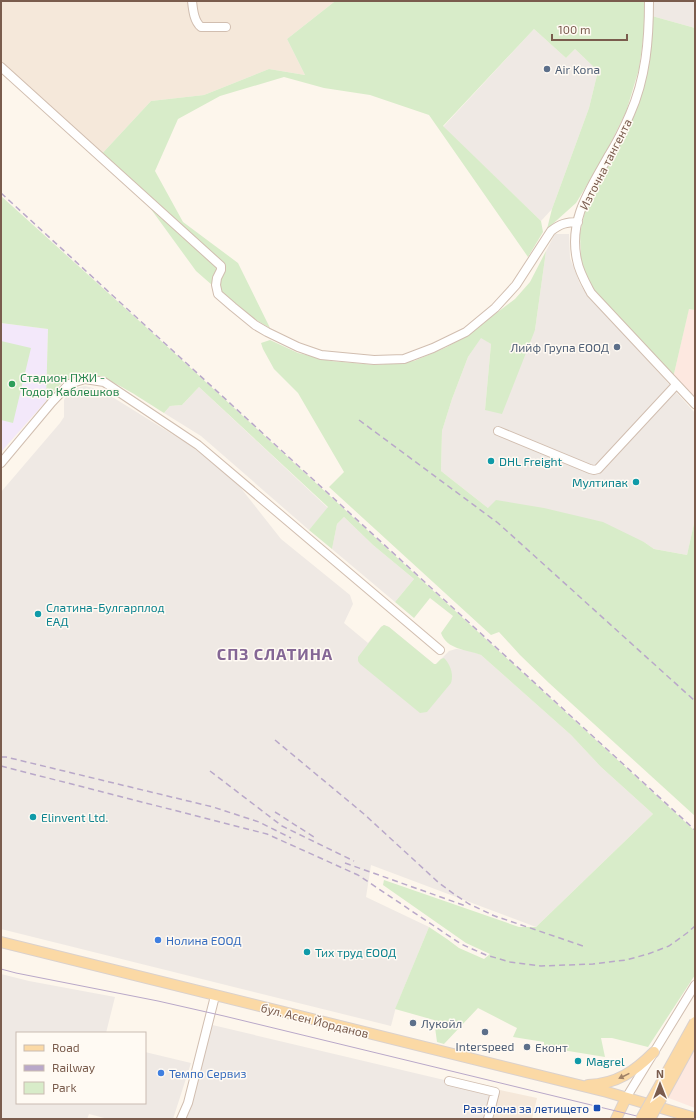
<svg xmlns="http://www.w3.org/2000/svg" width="696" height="1120" viewBox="0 0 696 1120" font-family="'Exo 2',sans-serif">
	<rect width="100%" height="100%" fill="#fdf6ec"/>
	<path fill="#f5e8da" d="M1 1H332L334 2 287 39 305 75 269 69 204 95 151 101 98 158 1 71Z
		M500 1090 537 1098 532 1119H493Z"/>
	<path fill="#fde8e0" d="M689 308 695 310V400L673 378Z
		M695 1045V1108L666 1097Z"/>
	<path fill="#efe9e4" d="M651 1H695V28L652 16Z
		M534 29 566 58 575 49 598 71 589 108 552 209 541 221 443 127Z
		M555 234H569L570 258 580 284 584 290 695 413V519L687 555 654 549 644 542 488 508 441 471 442 431 452 399 468 357 481 337 491 344 485 410 535 330 546 251Z
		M85 386 93 388 114 398 188 444 214 463 240 487 281 539 350 595 353 604 344 623 368 643 381 627 384 625 389 627 434 664H436L449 651 456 649 469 650 481 655 571 735 601 767 653 814 536 927 371 865 366 897 429 927 396 1007 391 1026 1 929V492L60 423 64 417V400L68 392 76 388Z
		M199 387 328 508 309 530 201 436 164 413 170 406 182 405Z
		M344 517 373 545 414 579 395 602 332 549 337 524Z
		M1 974 29 981 115 997 106 1033H17V1103H145V1052L191 1063 173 1119H108L89 1114 87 1119H1Z
		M208 1024 495 1092 488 1119H181Z"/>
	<path fill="#f3e8fa" d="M1 323 48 329 46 401 1 452Z"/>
	<path fill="#d8ecc9" d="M332 1H644V33L639 69 626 112 601 162 576 203 547 229 552 209 589 108 598 71 575 49 566 58 534 29 443 126 541 221 543 232 528 257 429 115 370 95 324 88 284 77 220 96 178 119 155 171 183 222 238 263 270 328 244 313 196 271 148 205 98 158 151 101 204 95 269 69 305 75 287 39 334 2Z
		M652 16 695 28V310L689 309 673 378 594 291 586 275 581 259 580 233 586 207 633 115Z
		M1 196 147 328 695 831V975L648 1047 612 1038H601L605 1057 544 1047V1042L513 1037 517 1028 478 1008 444 1044 437 1042 434 1020 395 1009 429 927 447 939 459 948 484 959 490 954 466 943 383 885 384 880 519 927H536L653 814 601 767 571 735 481 655C466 649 447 650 441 633L453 616 430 598 414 618 395 602 414 579 373 545 344 517 337 524 332 549 309 530 328 507 199 387 182 405 170 406 164 413C146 402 111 377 91 375 84 374 74 376 68 379 59 384 53 393 46 401L48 329 1 323Z
		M546 251 535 330 502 414 485 410 491 344 481 338 468 357 452 399 442 431 441 471 488 508 496 500 544 508 603 522 644 542 654 549 687 555 695 519V816L549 683 520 655 499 632 491 635 329 487 344 472 298 393 274 369 263 349 261 343 270 340 298 353 331 361 376 365 414 361 447 347 474 330 515 299 530 282Z
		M1 341 31 348 13 423 1 420Z
		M384 625 389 627 434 664H436L441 659 444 658C450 664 454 674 451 683L427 712 420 713 360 664 358 661V657L381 627Z"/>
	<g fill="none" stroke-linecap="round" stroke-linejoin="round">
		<g stroke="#d1beb0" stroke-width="10">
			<path id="minor" d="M192 1C193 10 194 21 201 27H226
				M649 1C649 40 646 78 630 114 624 128 617 142 609 155 591 188 568 219 577 260 579 272 585 282 591 293L695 404
				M1 67 221 266V270L217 278 216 285 218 294 233 307 255 325 267 332 298 347 321 355 374 360 404 359 433 348 466 332 495 308 516 285 551 231C560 224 566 222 578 222
				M498 431 590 469 594 470 598 469 676 385
				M1 463 52 402 69 384 85 379 104 382 198 445 440 650
				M449 1081 495 1092 488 1119
				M626 1098 695 985
				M181 1119 188 1103 215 996"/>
		</g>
		<g stroke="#dad1cd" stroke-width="12">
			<path id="major" d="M1 942 542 1076 607 1092 695 1118
				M588 1085C617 1084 635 1071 654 1052
				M616 1119 626 1098"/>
		</g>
		<use href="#minor" stroke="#fff" stroke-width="8"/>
		<use href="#major" stroke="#fbd9a5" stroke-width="10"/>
		<path stroke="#b9a8c9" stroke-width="1" d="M1 969 16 973 158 1001 224 1016 649 1119"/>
		<path stroke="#b9a8c9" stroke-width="1.5" stroke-dasharray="6 4" stroke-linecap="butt" d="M1 193 695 830
			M359 420 498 523 695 701
			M275 740 364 814 439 883 454 894 469 904 497 917
			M1 757H6L213 807 259 822 291 838
			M1 766 267 834 358 875 461 944 486 955 510 962 541 966 593 964 626 960 648 954 669 946 687 933 695 926
			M210 771 282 826 354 861
			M275 812 314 837
			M345 863 466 906
			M492 915 583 946"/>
		<g stroke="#dad1cd" stroke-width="12" stroke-linecap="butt">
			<path id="major-bridge" d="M641 1119 695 1022
				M650 1119 695 1037"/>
		</g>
		<use href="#major-bridge" stroke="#fbd9a5" stroke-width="10"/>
	</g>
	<defs><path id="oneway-solid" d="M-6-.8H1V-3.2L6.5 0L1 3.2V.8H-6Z"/></defs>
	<use fill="#a18267" href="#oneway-solid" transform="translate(624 1076) rotate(154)"/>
	<g fill="#5c6f8a" stroke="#fffaf3" stroke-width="1.5">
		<circle cx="547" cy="69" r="4"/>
		<circle cx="617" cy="347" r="4"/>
		<circle cx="413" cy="1023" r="4"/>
		<circle cx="485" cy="1032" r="4"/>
		<circle cx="527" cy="1047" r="4"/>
	</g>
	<circle fill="#2e9e5b" stroke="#fffaf3" stroke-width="1.5" cx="12" cy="384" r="4"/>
	<g fill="#0f9aa8" stroke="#fffaf3" stroke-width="1.5">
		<circle cx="491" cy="461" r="4"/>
		<circle cx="636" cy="482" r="4"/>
		<circle cx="38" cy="614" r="4"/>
		<circle cx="33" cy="817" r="4"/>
		<circle cx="307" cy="952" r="4"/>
		<circle cx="578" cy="1061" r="4"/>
	</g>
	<g fill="#3f7fe0" stroke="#fffaf3" stroke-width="1.5">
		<circle cx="158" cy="940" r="4"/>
		<circle cx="161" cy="1073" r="4"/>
	</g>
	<rect fill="#1a4fb4" stroke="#fffaf3" stroke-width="1.5" x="593" y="1104" width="8" height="8" rx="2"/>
	<g text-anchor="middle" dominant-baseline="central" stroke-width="3" stroke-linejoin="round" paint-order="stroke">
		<g font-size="12" fill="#4e5e75" stroke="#fffaf3" text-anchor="start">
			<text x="555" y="69">Air Kona</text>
			<text x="609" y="347" text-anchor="end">Лийф Група ЕООД</text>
			<text x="421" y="1023">Лукойл</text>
			<text x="485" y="1046" text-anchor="middle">Interspeed</text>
			<text x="535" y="1047">Еконт</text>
		</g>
		<g font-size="12" fill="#7a5c4d" stroke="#fffaf3">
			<text transform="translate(605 164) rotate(-63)">Източна тангента</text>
			<text transform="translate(315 1020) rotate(14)">бул. Асен Йорданов</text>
		</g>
		<g font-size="12" fill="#27864d" stroke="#fffaf3" text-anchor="start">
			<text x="20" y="377">Стадион ПЖИ -<tspan x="20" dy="14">Тодор Каблешков</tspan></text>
		</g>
		<g font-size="12" fill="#0d838f" stroke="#fffaf3" text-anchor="start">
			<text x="499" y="461">DHL Freight</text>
			<text x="628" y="482" text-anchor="end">Мултипак</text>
			<text x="46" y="607">Слатина-Булгарплод<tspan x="46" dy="14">ЕАД</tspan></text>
			<text x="41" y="817">Elinvent Ltd.</text>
			<text x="315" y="952">Тих труд ЕООД</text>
			<text x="586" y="1061">Magrel</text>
		</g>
		<g font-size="12" fill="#366cbe" stroke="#fffaf3" text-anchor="start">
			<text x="166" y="940">Нолина ЕООД</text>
			<text x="169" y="1073">Темпо Сервиз</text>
		</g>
		<g font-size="12" fill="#164399" stroke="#fffaf3" text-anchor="end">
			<text x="589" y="1108">Разклона за летището</text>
		</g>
		<g font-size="16" font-weight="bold" letter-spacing="1" fill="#846695" stroke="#fffaf3">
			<text x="275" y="653">СПЗ СЛАТИНА</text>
		</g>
	</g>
	<rect width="696" height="1120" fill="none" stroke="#7a5c4d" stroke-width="4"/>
	<rect x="16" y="1032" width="130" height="72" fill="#fffaf3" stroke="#cabbb1"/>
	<rect x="24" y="1045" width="20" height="6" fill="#fbd9a5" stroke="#cabbb1"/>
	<text x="52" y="1052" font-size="12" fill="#7a5c4d">Road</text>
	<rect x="24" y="1065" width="20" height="6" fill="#b9a8c9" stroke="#cabbb1"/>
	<text x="52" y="1072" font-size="12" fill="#7a5c4d">Railway</text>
	<rect x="24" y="1082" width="20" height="12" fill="#d8ecc9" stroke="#cabbb1"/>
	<text x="52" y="1092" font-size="12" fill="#7a5c4d">Park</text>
	<g transform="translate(660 1084)" stroke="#fffaf3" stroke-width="3" paint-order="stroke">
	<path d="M0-3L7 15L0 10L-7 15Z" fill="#7a5c4d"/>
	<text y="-6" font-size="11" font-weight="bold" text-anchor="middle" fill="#7a5c4d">N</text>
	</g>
	<path d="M552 34v6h75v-6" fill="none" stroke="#7a5c4d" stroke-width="2"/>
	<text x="558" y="34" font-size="12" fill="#7a5c4d" stroke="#fffaf3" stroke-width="3" paint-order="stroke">100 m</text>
</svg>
